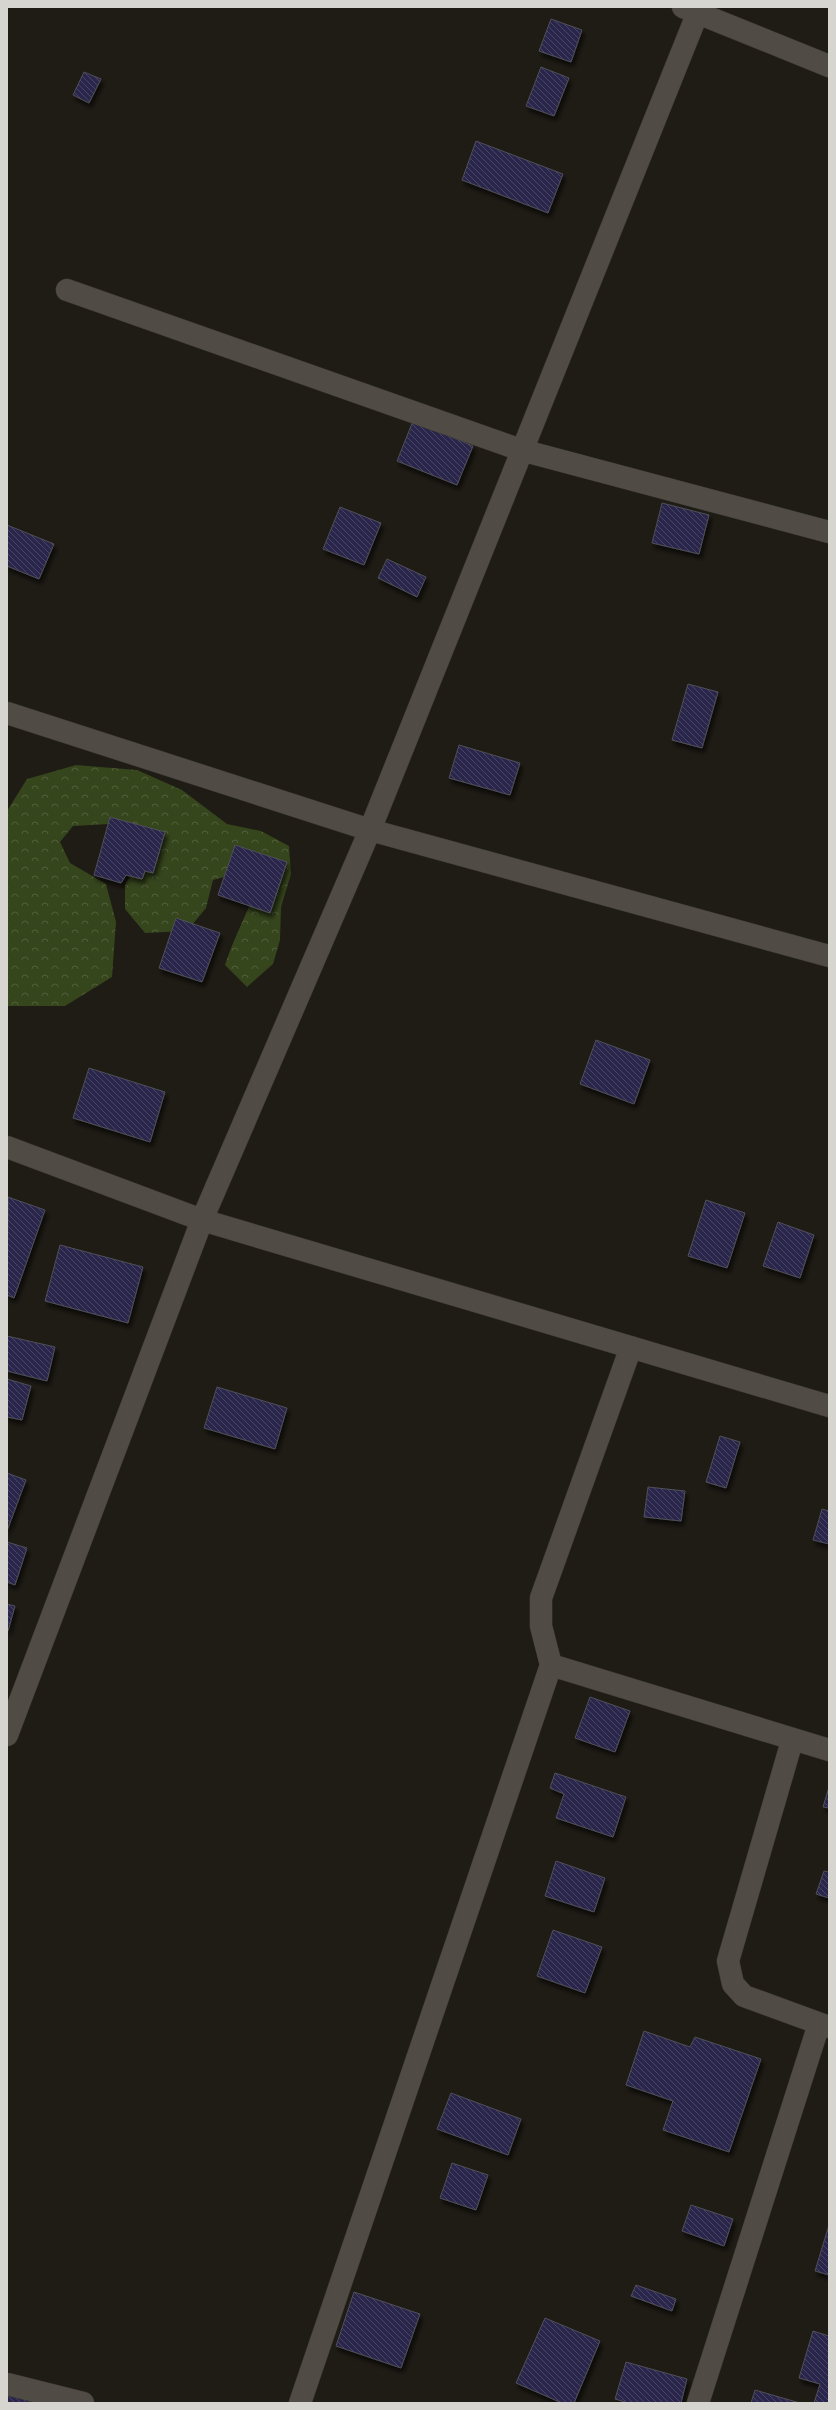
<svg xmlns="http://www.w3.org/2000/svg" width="836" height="2410" viewBox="0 0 836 2410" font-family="'Titillium Web',sans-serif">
	<defs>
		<pattern id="forest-crowns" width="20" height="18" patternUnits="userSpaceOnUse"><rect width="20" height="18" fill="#35451c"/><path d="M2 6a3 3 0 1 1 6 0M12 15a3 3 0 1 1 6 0" fill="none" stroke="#525f3c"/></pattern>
		<pattern id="building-back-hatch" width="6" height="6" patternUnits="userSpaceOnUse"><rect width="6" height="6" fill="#2b274c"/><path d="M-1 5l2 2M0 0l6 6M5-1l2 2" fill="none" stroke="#494565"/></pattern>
		<filter id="shadow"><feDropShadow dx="2.5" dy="4.5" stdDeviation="2" flood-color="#0009"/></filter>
	</defs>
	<rect width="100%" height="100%" fill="#1f1b15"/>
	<path fill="url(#forest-crowns)" d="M76 765 137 770 182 790 227 824 261 831 289 846 291 874 281 907 280 940 273 964 247 987 225 965C234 937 248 912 258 884L242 872 213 880 206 908 187 931 145 933 125 909V885L140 859 109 824 73 826 60 842 70 863 106 884 116 922 112 977 65 1006H7V811L27 779Z"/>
	<path fill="url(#building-back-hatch)" stroke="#4f4f57" filter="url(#shadow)" d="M551 19 582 30 571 62 539 51Z
		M541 67 569 78 554 116 526 106Z
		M84 72 101 79 89 103 73 95Z
		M476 141 563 174 548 213 462 180Z
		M413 421 473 446 457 485 397 461Z
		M662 503 709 515 699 554 652 543Z
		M340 507 381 523 364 565 323 549Z
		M7 525 54 544 39 579 7 566Z
		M387 559 426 577 417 597 378 578Z
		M688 684 718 692 702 748 672 740Z
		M459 745 520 763 510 795 449 778Z
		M110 817 165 832 153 873 145 871 142 879 126 875 121 883 94 875Z
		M235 845 287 862 270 913 218 895Z
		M176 918 220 933 202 982 159 968Z
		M596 1040 650 1060 634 1104 580 1084Z
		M89 1068 165 1092 150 1142 73 1118Z
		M8 1197 45 1210 14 1298 7 1295Z
		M706 1200 745 1213 727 1268 688 1256Z
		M778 1222 814 1235 800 1278 763 1266Z
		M60 1245 143 1267 128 1323 45 1301Z
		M7 1336 55 1347 47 1381 7 1371Z
		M7 1379 31 1386 22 1420 7 1417Z
		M217 1387 287 1408 275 1449 204 1428Z
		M720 1436 740 1442 726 1488 706 1482Z
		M7 1473 26 1480 7 1531Z
		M648 1487 685 1491 681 1521 644 1517Z
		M822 1509 829 1511V1544L813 1540Z
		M7 1542 27 1548 15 1585 7 1582Z
		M7 1604 15 1606 8 1631H7Z
		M590 1697 630 1711 615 1752 575 1738Z
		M555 1773 626 1797 613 1837 556 1818 564 1794 550 1788Z
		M829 1787V1808L823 1807Z
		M556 1861 605 1878 594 1912 545 1896Z
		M824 1871 829 1872V1898L816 1894Z
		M553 1930 602 1947 585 1993 537 1976Z
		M644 2031 690 2047 695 2037 761 2059 729 2152 663 2130 673 2101 626 2085Z
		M451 2093 521 2119 508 2155 437 2129Z
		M452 2163 488 2175 476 2210 440 2198Z
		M691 2205 733 2219 724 2246 682 2231Z
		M829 2225V2275L815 2271Z
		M636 2285 676 2299 672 2311 631 2296Z
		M354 2292 420 2314 401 2368 336 2346Z
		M545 2318 600 2341 574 2403H562L516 2383Z
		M813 2331 829 2336V2403H814L820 2384 799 2378Z
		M626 2362 687 2379 681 2403H628L615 2399Z
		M755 2390 800 2403H751Z
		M7 2395 30 2400 29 2403H7Z"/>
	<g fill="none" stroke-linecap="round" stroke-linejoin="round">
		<g stroke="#3a3834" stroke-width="23">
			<path id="minor" d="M683 7 829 66
				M67 290 521 450 829 532
				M7 713 370 830 829 956
				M7 1147 202 1220 829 1406
				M551 1665 829 1750
				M7 1735 202 1220 370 830 700 7
				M792 1741 728 1961 733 1984 744 1996 829 2027
				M7 2384 83 2403
				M300 2403 551 1665 541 1626V1598L631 1347
				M698 2403 819 2024"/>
		</g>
		<use href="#minor" stroke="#504b44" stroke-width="22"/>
	</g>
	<rect width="836" height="2410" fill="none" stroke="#d7d5d0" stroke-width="16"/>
</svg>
